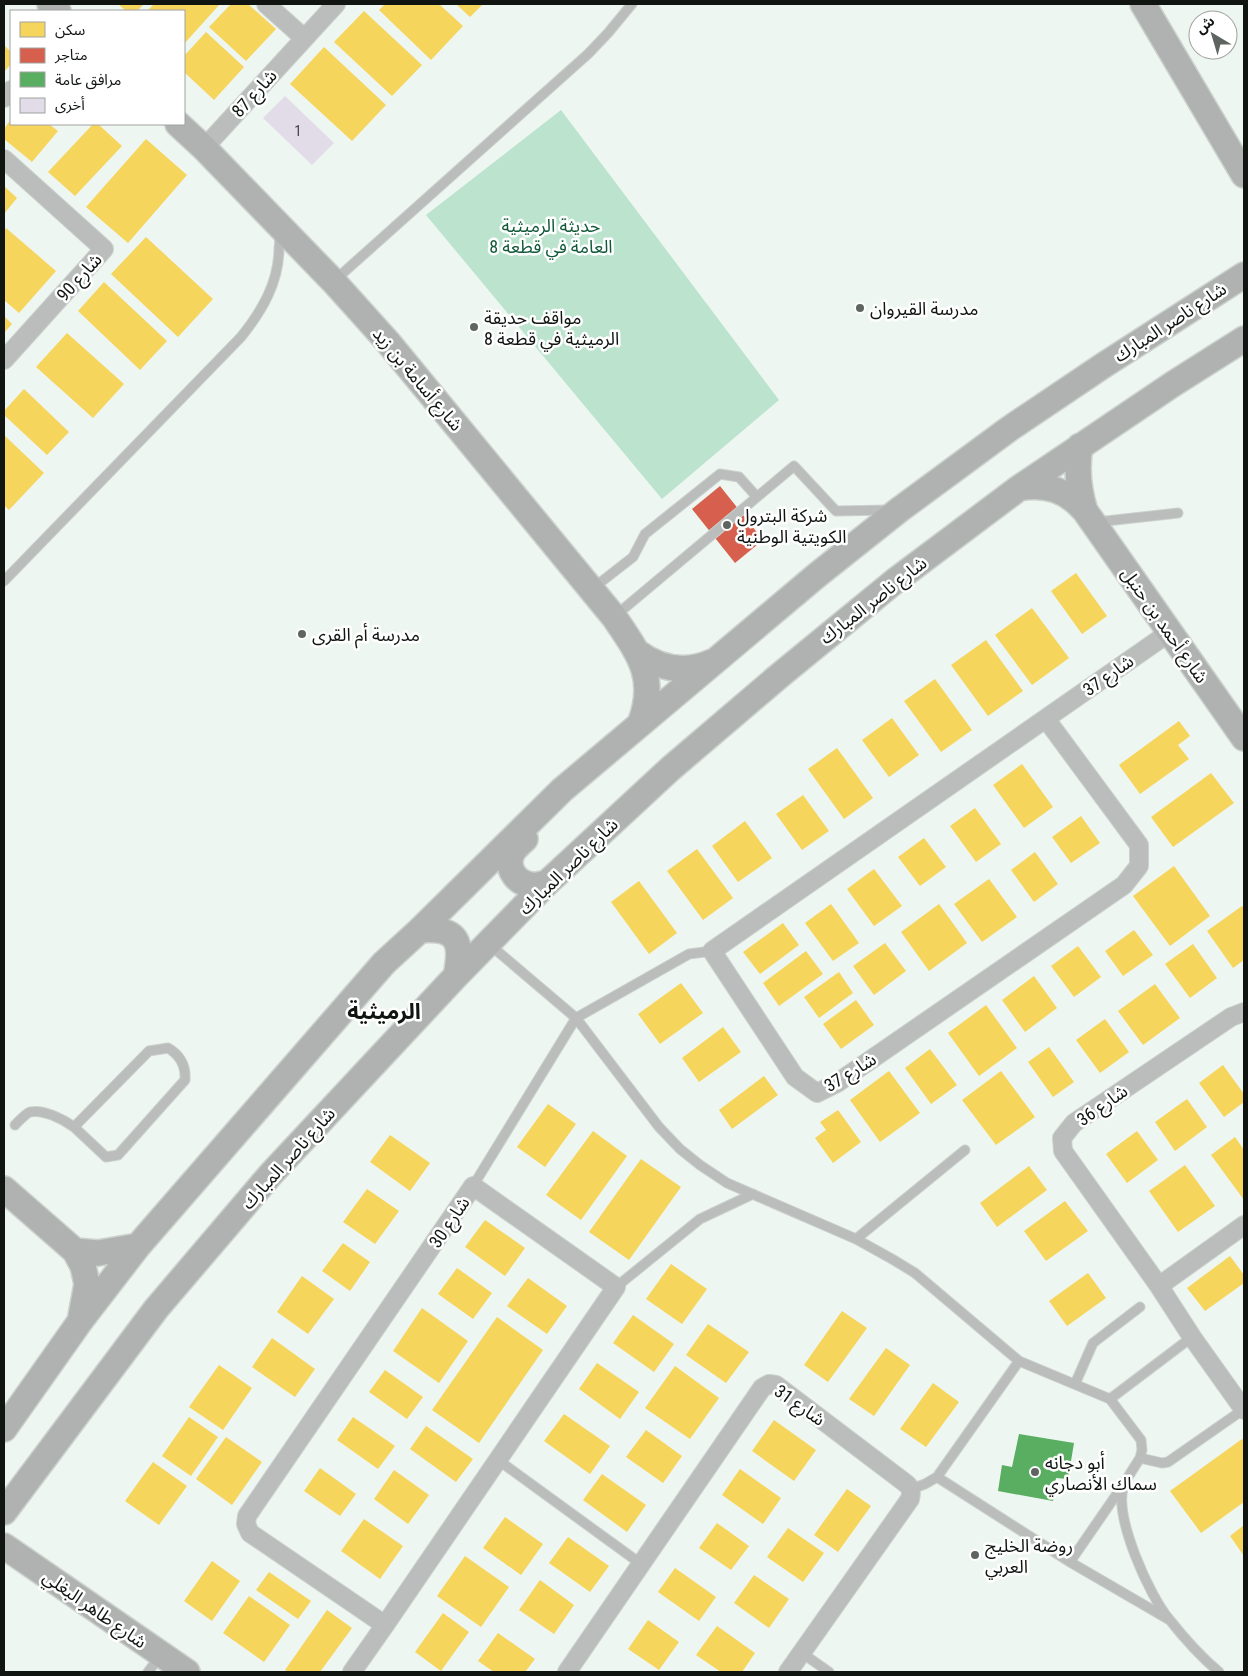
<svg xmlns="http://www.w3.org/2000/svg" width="1248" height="1676" viewBox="0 0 1248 1676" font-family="'Roboto Condensed','Noto Sans Arabic',sans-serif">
	<rect width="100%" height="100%" fill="#eef6f1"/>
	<path fill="#bbe3cd" d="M561 110 779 400 662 499 426 215Z"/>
	<path fill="#f6d55c" d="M118 4H144L137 11H126Z
		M154 4H220L184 44V11H147Z
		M231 4H248L276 29 246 61 209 27Z
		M385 4H439L463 26 431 60 379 10Z
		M456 4H483L470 17Z
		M364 11 422 65 392 96 334 42Z
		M206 32 244 67 214 100 184 72V56Z
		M4 45 11 52V64L4 72Z
		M324 47 386 105 352 141 290 84Z
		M11 119V124H49L58 131 32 162 4 139V129Z
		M93 124H98L122 146 75 196 48 172Z
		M146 139 187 175 128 243 86 207Z
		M4 186 17 198 4 214Z
		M6 228 56 271 19 313 4 300V231Z
		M146 237 213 299 178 337 111 274Z
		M104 282 167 341 140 370 78 311Z
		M4 316 12 324 4 333Z
		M67 333 124 384 93 418 36 367Z
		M24 389 69 432 47 455 4 415V411Z
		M4 435 44 473 9 510 4 505Z
		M1076 573 1107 616 1082 634 1051 591Z
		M1032 608 1069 658 1032 685 995 635Z
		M986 640 1023 691 988 716 951 665Z
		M935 679 972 730 941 752 904 701Z
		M892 718 919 755 889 777 862 740Z
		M1179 721 1190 736 1178 745 1189 759 1140 794 1119 765Z
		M837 748 873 798 844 819 808 769Z
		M1022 764 1053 807 1024 828 993 785Z
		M1211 773 1234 803 1173 847 1151 817Z
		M803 795 829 831 802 850 776 814Z
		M975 808 1001 844 976 862 950 826Z
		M1081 816 1100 843 1071 863 1052 837Z
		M745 821 772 858 738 882 712 846Z
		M924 838 946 867 920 886 898 857Z
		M697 849 733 898 703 920 667 871Z
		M1035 852 1058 884 1034 902 1011 870Z
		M1174 866 1210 916 1170 946 1133 896Z
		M874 869 902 906 874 926 847 889Z
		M989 879 1017 917 982 942 954 904Z
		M639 881 677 933 649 954 611 902Z
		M831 904 859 943 833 961 805 923Z
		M939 904 967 943 929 971 901 932Z
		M1242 906 1244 908V960L1233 968 1207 931Z
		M783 923 799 945 760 974 743 952Z
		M1134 930 1153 955 1123 976 1105 951Z
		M885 943 906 971 874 995 853 966Z
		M1193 944 1217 978 1190 998 1165 964Z
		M1078 946 1101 977 1074 997 1051 966Z
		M806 951 823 974 779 1006 763 983Z
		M839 972 853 993 819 1018 804 997Z
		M1034 976 1057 1008 1025 1032 1002 1000Z
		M681 983 703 1013 660 1044 638 1014Z
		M1155 984 1180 1018 1143 1045 1118 1011Z
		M856 1000 874 1025 841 1049 823 1024Z
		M986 1005 1017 1048 979 1076 948 1033Z
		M1105 1019 1129 1052 1100 1073 1076 1040Z
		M723 1027 741 1052 699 1082 682 1058Z
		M1049 1047 1074 1082 1053 1097 1028 1062Z
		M930 1049 957 1085 931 1104 905 1068Z
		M1223 1065 1244 1094V1102L1224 1117 1199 1083Z
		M889 1071 920 1113 880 1142 850 1100Z
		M1001 1071 1035 1117 996 1145 962 1100Z
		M764 1076 778 1095 732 1129 719 1110Z
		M1187 1099 1207 1127 1175 1151 1155 1122Z
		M548 1104 576 1124 545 1167 517 1147Z
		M838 1110 861 1142 833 1163 815 1138 826 1130 820 1122Z
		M593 1131 627 1156 581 1220 546 1195Z
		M1137 1131 1158 1160 1127 1183 1106 1154Z
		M390 1135 430 1163 410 1191 370 1162Z
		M1235 1137 1244 1150V1200L1211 1155Z
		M641 1159 681 1187 629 1260 589 1232Z
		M1185 1165 1215 1206 1178 1232 1149 1191Z
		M1029 1166 1047 1190 997 1227 980 1203Z
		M367 1189 399 1211 375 1244 343 1222Z
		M1065 1201 1088 1231 1046 1261 1024 1231Z
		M485 1220 525 1248 505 1276 465 1247Z
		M343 1243 370 1262 350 1291 322 1271Z
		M1230 1256 1244 1275V1283L1205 1311 1187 1288Z
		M671 1264 707 1289 682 1324 646 1299Z
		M457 1268 492 1293 473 1319 438 1294Z
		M1088 1273 1106 1298 1067 1326 1049 1301Z
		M302 1276 334 1299 308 1334 277 1312Z
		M528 1278 567 1306 547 1334 507 1306Z
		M422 1308 468 1341 439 1383 393 1351Z
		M842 1311 867 1328 828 1382 804 1365Z
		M633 1315 674 1344 654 1372 613 1343Z
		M497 1317 543 1350 479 1443 432 1410Z
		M708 1324 749 1352 726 1383 686 1355Z
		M272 1338 315 1369 295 1397 252 1367Z
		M886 1348 910 1365 874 1416 849 1399Z
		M597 1363 639 1392 620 1419 579 1389Z
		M219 1365 252 1388 223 1430 189 1407Z
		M675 1366 719 1398 690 1439 645 1408Z
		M385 1370 423 1397 407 1419 369 1392Z
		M933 1383 959 1402 926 1447 900 1429Z
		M564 1414 610 1446 590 1474 544 1441Z
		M189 1417 218 1437 191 1476 162 1456Z
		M353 1417 395 1446 378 1469 337 1440Z
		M774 1420 816 1450 794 1481 752 1451Z
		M426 1426 473 1459 456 1482 410 1449Z
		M646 1430 682 1456 663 1483 626 1457Z
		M226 1437 262 1462 232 1505 196 1479Z
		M1242 1439 1244 1441V1502L1201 1533 1170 1491Z
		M153 1462 187 1486 159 1525 125 1501Z
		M320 1468 356 1494 340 1516 304 1491Z
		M740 1469 781 1498 763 1524 722 1495Z
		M394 1470 429 1495 408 1524 374 1499Z
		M602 1474 646 1505 627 1532 583 1500Z
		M847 1489 871 1506 838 1552 814 1535Z
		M505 1517 543 1544 521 1575 483 1548Z
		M364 1519 403 1546 380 1579 341 1551Z
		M717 1523 749 1546 731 1570 699 1548Z
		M1244 1525V1556L1230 1536Z
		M788 1528 824 1553 803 1582 767 1557Z
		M568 1537 609 1566 590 1592 549 1563Z
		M465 1556 509 1587 481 1627 437 1596Z
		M212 1561 240 1581 212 1621 184 1601Z
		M675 1568 716 1597 699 1621 658 1592Z
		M269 1572 311 1601 298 1619 256 1590Z
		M754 1575 789 1599 769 1628 734 1603Z
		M540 1580 574 1605 554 1634 519 1610Z
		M249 1596 290 1625 264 1662 223 1633Z
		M327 1610 352 1628 320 1672H288L285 1670Z
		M443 1613 469 1632 441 1671 415 1652Z
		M648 1620 679 1642 659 1670 628 1649Z
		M717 1626 755 1653 742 1672H721L696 1655Z
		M498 1633 535 1659 525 1672H494L478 1661Z"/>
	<path fill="#d6604d" d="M720 486 763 540 735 563 692 509Z"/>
	<path fill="#5aae61" d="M1019 1434 1074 1443 1068 1479 1056 1478 1053 1501 998 1491 1002 1465 1012 1467Z"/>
	<path fill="#e1dce8" d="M285 96 334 143 312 165 263 118Z"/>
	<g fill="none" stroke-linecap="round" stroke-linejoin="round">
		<g stroke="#cbd1cd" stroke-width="11">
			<path id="lane" d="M334 281 588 54 608 33 632 4
				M1097 522 1178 513
				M4 581 241 337C262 311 279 282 279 248 280 243 280 238 278 233
				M592 589 633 557 645 534 720 474 739 477 757 497
				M615 616 794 466 836 511 889 510
				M489 944 576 1018 659 1127 680 1149 700 1165 727 1183 856 1239 892 1259 915 1273 1019 1361 1110 1399 1141 1440 1142 1450 1140 1458 1123 1485 1070 1562
				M15 1125C19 1121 25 1114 30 1112 43 1109 63 1119 74 1127L106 1157 118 1155 185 1080C186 1065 180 1055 168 1048L149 1051 74 1127
				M473 1186 576 1018 689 954 712 951
				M856 1239 965 1150
				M616 1287 700 1219 753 1194
				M1075 1384 1093 1343 1140 1307
				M1110 1399 1192 1337
				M1140 1458 1162 1463 1168 1462 1244 1409
				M498 1460 641 1564
				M937 1477 1070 1562 1168 1619
				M1123 1488C1115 1519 1149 1595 1169 1619 1184 1638 1201 1657 1219 1672
				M911 1489 925 1484 937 1477 1019 1361
				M802 1653 829 1672
				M148 1672 160 1656"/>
		</g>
		<g stroke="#cbd1cd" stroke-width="20">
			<path id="street" d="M266 4 304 38
				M4 98 11 90
				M204 148 336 4
				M4 159 104 249 4 360
				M1046 719 1139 845V866L1124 885 837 1083 817 1093 795 1077 712 951 1170 632
				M1244 1012 1231 1017 1074 1123 1062 1138 1063 1151 1159 1286 1192 1337 1244 1410
				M1159 1286 1244 1225
				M352 1672 385 1625 616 1287 473 1186 247 1516 246 1524 250 1533 385 1625
				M567 1672 762 1388 769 1384 776 1385 904 1482C911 1487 912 1491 910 1499L788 1672"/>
		</g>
		<g stroke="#cbd1cd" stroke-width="28">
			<path id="secondary" d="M50 4 58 11
				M1143 4 1244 175
				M178 124 204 148 333 281 387 341 614 617C639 654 658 678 640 724
				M1080 446C1076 469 1078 489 1085 511
				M1019 488C1046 483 1067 490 1085 511L1244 738
				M637 652C660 669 685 674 712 662
				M525 839C522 842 517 846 514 850 504 865 514 882 531 885 536 886 542 884 547 883
				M420 930C458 927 463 942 456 976
				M4 1189 75 1251 83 1266 87 1284 81 1316
				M75 1251 98 1253 138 1246
				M4 1429 81 1320 138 1246 384 963 420 930 562 790 816 576 899 510 1009 429 1104 365 1244 275
				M4 1512 156 1309 271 1174 456 976 547 883 670 769 779 676 895 581 1019 488 1173 384 1244 339
				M4 1546 187 1672"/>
		</g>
		<use href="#lane" stroke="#babdbb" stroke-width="9"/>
		<use href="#street" stroke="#babdbb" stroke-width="18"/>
		<use href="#secondary" stroke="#afb2b0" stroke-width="25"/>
	</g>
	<g fill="#5e6460" stroke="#fff" stroke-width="2">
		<circle cx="860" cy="308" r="5"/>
		<circle cx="474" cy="327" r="5"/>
		<circle cx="727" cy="525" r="5"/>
		<circle cx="302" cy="634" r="5"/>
		<circle cx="1035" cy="1472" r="5"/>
		<circle cx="975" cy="1555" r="5"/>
	</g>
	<g text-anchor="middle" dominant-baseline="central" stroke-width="5" stroke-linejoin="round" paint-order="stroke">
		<g font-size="15" fill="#444748">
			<text x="298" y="131">1</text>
		</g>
		<g font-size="18" fill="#101512" stroke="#fff">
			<text transform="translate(254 93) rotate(-48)">شارع 87</text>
			<text transform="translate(79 277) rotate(-48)">شارع 90</text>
			<text transform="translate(1170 322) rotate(-33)">شارع ناصر المبارك</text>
			<text transform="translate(418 379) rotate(50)">شارع أسامة بن زيد</text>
			<text transform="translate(873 600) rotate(-38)">شارع ناصر المبارك</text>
			<text transform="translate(1165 625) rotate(55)">شارع أحمد بن حنبل</text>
			<text transform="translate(1108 675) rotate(-35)">شارع 37</text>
			<text transform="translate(568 866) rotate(-44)">شارع ناصر المبارك</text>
			<text transform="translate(850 1072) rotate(-32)">شارع 37</text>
			<text transform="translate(1102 1105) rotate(-35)">شارع 36</text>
			<text transform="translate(288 1158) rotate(-48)">شارع ناصر المبارك</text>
			<text transform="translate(449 1222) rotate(-56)">شارع 30</text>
			<text transform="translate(800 1405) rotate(35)">شارع 31</text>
			<text transform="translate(95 1609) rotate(35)">شارع طاهر البغلي</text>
		</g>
		<g font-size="18" fill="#125939" stroke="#fff">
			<text x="551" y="225">حديثة الرميثية<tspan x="551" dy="21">العامة في قطعة 8</tspan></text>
		</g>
		<g font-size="18" fill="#101512" stroke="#fff" text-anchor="start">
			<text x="870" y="308">مدرسة القيروان</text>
			<text x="484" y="317">مواقف حديقة<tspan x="484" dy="21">الرميثية في قطعة 8</tspan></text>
			<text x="737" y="515">شركة البترول<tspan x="737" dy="21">الكويتية الوطنية</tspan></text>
			<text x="312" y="634">مدرسة أم القرى</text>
			<text x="1045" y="1462">أبو دجانه<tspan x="1045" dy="21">سماك الأنصاري</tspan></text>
			<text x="985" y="1545">روضة الخليج<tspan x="985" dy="21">العربي</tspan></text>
		</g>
		<g font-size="22" font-weight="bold" fill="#101512" stroke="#fff">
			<text x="384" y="1011">الرميثية</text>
		</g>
	</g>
	<rect width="1248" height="1676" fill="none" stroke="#101512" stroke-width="10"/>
	<rect x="10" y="10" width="175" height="115" fill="#ffffff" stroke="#9fa1a0"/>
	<rect x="20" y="22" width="25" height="15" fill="#f6d55c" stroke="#9fa1a0"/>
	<text x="55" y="35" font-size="15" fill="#101512">سكن</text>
	<rect x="20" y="48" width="25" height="15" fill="#d6604d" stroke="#9fa1a0"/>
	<text x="55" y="60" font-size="15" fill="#101512">متاجر</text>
	<rect x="20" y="72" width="25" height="15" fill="#5aae61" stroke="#9fa1a0"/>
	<text x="55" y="85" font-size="15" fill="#101512">مرافق عامة</text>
	<rect x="20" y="98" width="25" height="15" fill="#e1dce8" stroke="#9fa1a0"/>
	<text x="55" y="110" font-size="15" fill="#101512">أخرى</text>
	<g transform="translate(1213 35) rotate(322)"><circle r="24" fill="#ffffff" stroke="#9fa1a0"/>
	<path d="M0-4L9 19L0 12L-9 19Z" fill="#5e6460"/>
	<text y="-8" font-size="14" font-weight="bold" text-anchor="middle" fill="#101512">ش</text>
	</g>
</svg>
